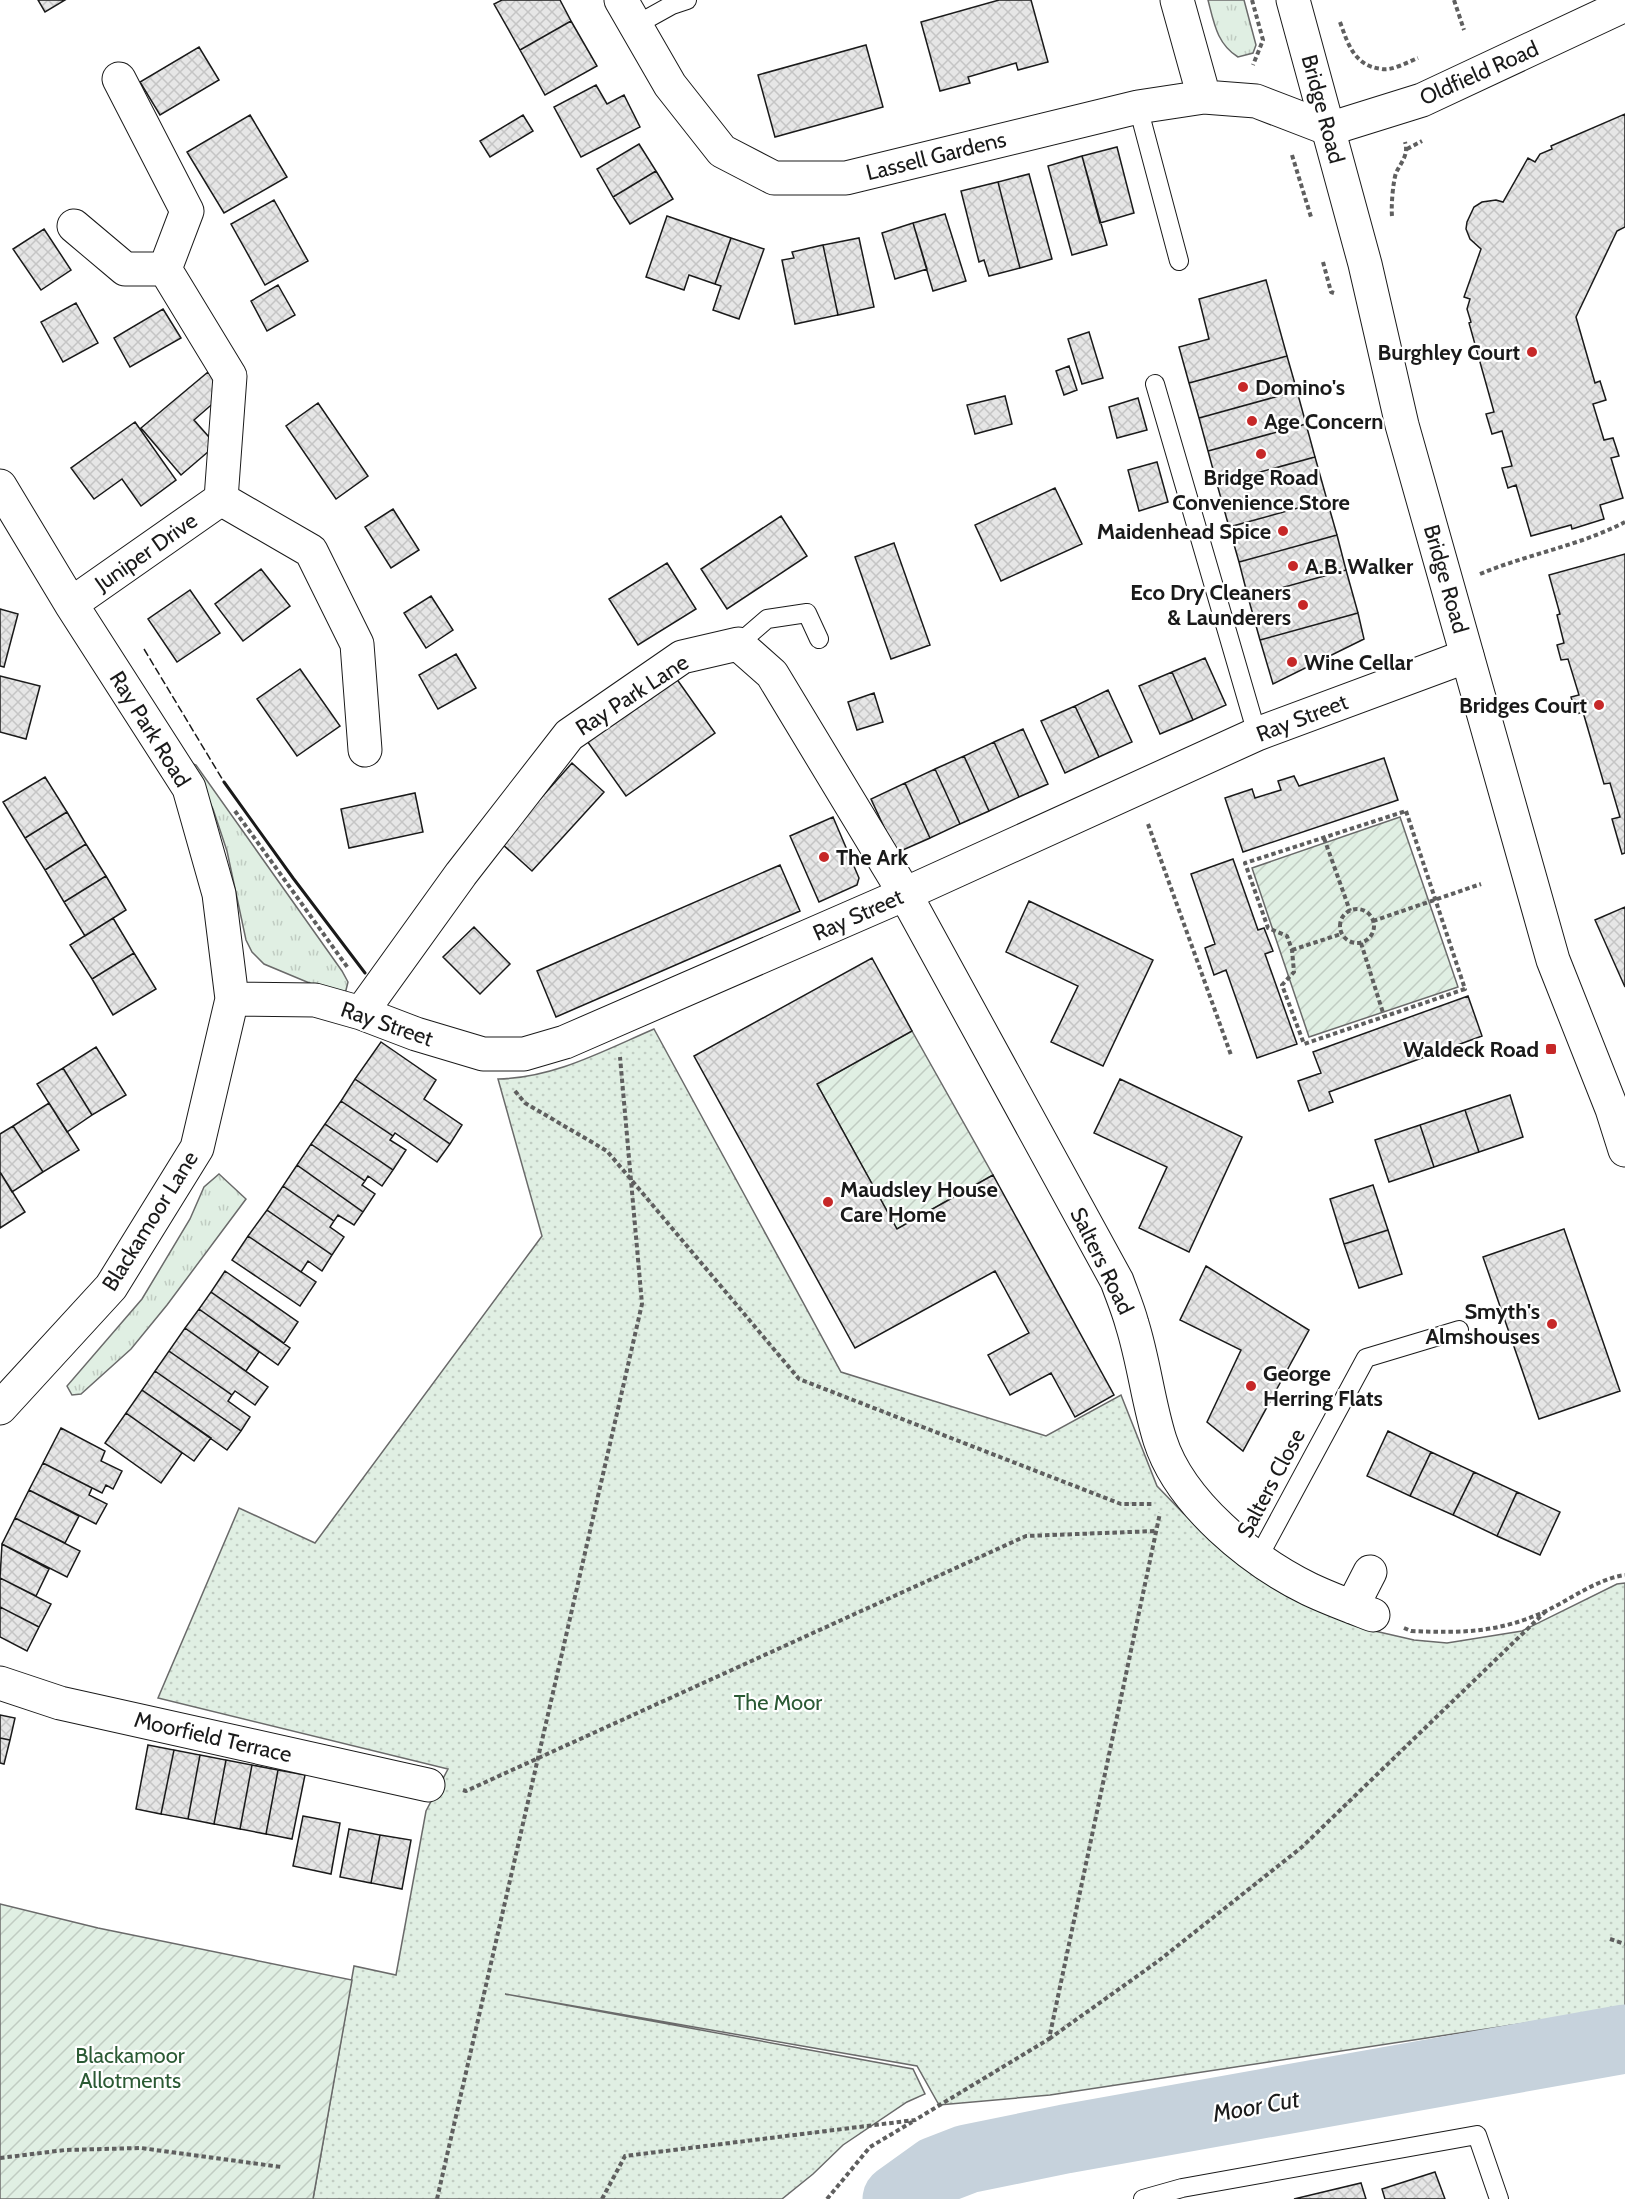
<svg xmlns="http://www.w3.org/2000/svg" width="1625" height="2199" viewBox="0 0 1625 2199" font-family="Cabin,sans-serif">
	<defs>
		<pattern id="grass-tufts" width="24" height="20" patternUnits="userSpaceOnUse" patternTransform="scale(1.5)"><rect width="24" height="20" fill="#e0efe3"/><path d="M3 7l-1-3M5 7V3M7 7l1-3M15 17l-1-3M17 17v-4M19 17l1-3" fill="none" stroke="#c0ccc2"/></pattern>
		<pattern id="park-dots" width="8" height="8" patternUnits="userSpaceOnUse" patternTransform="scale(1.5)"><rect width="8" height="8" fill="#e0efe3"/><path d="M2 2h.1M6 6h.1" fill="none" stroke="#c0ccc2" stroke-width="1.8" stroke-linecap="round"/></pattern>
		<pattern id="garden-furrows" width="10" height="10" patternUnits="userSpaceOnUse" patternTransform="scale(1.5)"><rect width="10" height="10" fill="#e0efe3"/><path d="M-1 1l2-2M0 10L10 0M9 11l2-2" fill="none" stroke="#c0ccc2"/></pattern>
		<pattern id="building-cross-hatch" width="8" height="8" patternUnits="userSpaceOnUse" patternTransform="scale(1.5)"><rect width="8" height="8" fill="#e6e6e6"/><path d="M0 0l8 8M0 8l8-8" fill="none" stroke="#c5c5c5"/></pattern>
	</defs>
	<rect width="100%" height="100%" fill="#fff"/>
	<path fill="url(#grass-tufts)" stroke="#6a6a6a" stroke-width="1.5" d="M1208 0H1244L1256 45 1253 53 1238 57C1217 44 1214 23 1208 0Z
		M191 763 196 765 342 971 348 982 345 994 338 995 264 964 252 952 246 940 227 851 213 809Z
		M219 1174 246 1199 167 1305 131 1349 81 1394 72 1395 67 1386 142 1299 190 1219 204 1187Z"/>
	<path fill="url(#park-dots)" stroke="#6a6a6a" stroke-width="1.5" d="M654 1029 841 1372 1046 1436 1121 1395 1157 1486 1183 1513 1255 1571 1366 1629 1414 1640 1447 1643 1522 1631 1617 1584 1625 1583V2008L1050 2095 939 2105 917 2066 505 1994 913 2069 925 2094 907 2102 843 2145 813 2174 782 2199H313L354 1966 396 1975 426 1811 448 1769 158 1698 239 1508 315 1543 542 1236 498 1079C554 1078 603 1051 654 1029Z"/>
	<path fill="url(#garden-furrows)" stroke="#6a6a6a" stroke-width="1.5" d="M1400 817 1458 987 1309 1037 1252 868Z
		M912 1031 993 1175 897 1229 817 1084Z
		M0 1904 98 1928 352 1980 313 2199H0Z"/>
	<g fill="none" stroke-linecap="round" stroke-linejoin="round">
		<path stroke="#c6d2dc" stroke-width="69" d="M897 2199 936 2171 967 2159 1065 2139 1625 2039"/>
	</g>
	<path fill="url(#building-cross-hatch)" stroke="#1a1a1a" stroke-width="1.5" d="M38 0H65L45 12Z
		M502 0H560L571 21 520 50 494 4Z
		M999 0H1031L1048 62 1018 70 1016 63 968 77 970 83 940 91 921 22Z
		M571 21 597 66 545 95 520 50Z
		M866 45 883 107 775 137 758 75Z
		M199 47 219 80 160 115 140 82Z
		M596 85 607 104 624 95 640 127 581 157 554 107Z
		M1625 114V227L1617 231 1576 317 1595 383 1600 381 1606 400 1593 404 1604 440 1613 438 1619 456 1611 458 1623 498 1600 505 1604 519 1572 529 1571 525 1531 536 1516 485 1508 488 1502 468 1512 466 1502 431 1492 434 1486 414 1494 412 1469 323 1471 322 1467 309 1470 299 1464 297 1481 249 1470 239 1466 229 1467 222 1474 207 1482 202 1496 200 1503 202 1528 158 1535 162 1540 154 1552 149 1551 146Z
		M250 115 287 177 224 213 187 152Z
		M523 115 533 131 490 157 480 141Z
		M639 144 656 171 613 197 597 169Z
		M1117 147 1134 213 1100 223 1082 156Z
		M1082 156 1107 245 1072 255 1048 166Z
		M656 171 673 199 630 224 613 197Z
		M1029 174 1052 259 1020 268 998 182Z
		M998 182 1020 268 989 276 984 260 979 262 961 191Z
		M274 200 308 261 265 285 231 224Z
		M945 214 966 281 933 291 913 223Z
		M667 216 731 238 715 284 689 275 684 290 646 277Z
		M913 223 927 269 895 279 882 233Z
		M44 229 71 270 41 290 13 249Z
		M731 238 764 249 739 319 713 310 721 286 715 284Z
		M859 238 874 307 838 315 823 245Z
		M823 245 838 315 795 324 782 260 794 258 792 252Z
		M1266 280 1287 356 1189 383 1179 347 1209 339 1199 299Z
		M278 285 295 315 267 331 251 301Z
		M76 303 98 343 63 362 41 322Z
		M163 309 181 338 130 367 114 338Z
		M1089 332 1103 378 1082 384 1068 339Z
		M1287 356 1297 391 1199 418 1189 383Z
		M1069 366 1077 390 1064 395 1056 371Z
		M208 372 225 393 194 420 216 445 181 475 141 428Z
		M1297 391 1306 424 1208 451 1199 418Z
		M1005 396 1012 424 975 434 967 405Z
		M1138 398 1147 430 1117 438 1109 407Z
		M318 403 368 476 336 499 286 426Z
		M135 422 176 480 141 506 122 479 94 499 71 468Z
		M1306 424 1315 457 1217 484 1208 451Z
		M1315 457 1327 500 1229 527 1217 484Z
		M1157 462 1168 502 1139 511 1128 470Z
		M1055 488 1082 544 1001 581 975 525Z
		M1327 500 1337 535 1239 562 1229 527Z
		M393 509 419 550 391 568 365 527Z
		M781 516 807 556 727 609 701 569Z
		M1337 535 1346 570 1248 597 1239 562Z
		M894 543 930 645 891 659 855 557Z
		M1625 554V853L1622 854 1612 819 1620 817 1610 783 1604 784 1583 712 1576 714 1571 697 1579 695 1568 659 1561 660 1557 645 1564 643 1557 615 1560 614 1549 575Z
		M667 563 696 609 638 645 609 599Z
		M261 569 290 606 243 641 215 604Z
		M1346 570 1358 613 1260 640 1248 597Z
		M190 590 220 633 177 662 148 619Z
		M431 596 453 630 426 648 404 613Z
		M0 609 18 614 4 667 0 666Z
		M1358 613 1364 639 1273 684 1260 640Z
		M456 654 476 688 438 709 419 675Z
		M1205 658 1226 705 1193 720 1172 672Z
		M300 669 340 726 297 756 257 699Z
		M1172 672 1193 720 1160 734 1139 686Z
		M0 676 40 686 26 739 0 732Z
		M676 678 715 733 626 796 587 741Z
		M1108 690 1132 742 1099 757 1075 706Z
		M874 693 883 722 857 730 848 702Z
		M1075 706 1099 757 1065 773 1041 721Z
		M1023 729 1048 784 1019 797 994 742Z
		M994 742 1019 797 989 811 964 756Z
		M964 756 989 811 960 824 935 769Z
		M1384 758 1398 800 1243 852 1225 798 1252 789 1255 798 1281 790 1278 781 1294 776 1299 786Z
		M572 763 604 792 532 871 501 843Z
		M935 769 960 824 930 838 905 783Z
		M45 777 67 812 25 838 3 802Z
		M905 783 930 838 896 853 871 799Z
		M415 793 423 832 349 848 341 809Z
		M67 812 86 844 45 870 25 838Z
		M833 817 859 878 857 885 819 902 790 836Z
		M86 844 106 876 64 902 45 870Z
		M1233 859 1258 930 1264 928 1273 951 1265 954 1297 1044 1257 1058 1226 970 1214 975 1205 948 1215 944 1191 874Z
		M780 865 800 911 556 1017 537 971Z
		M106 876 126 910 85 936 64 902Z
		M1029 901 1153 960 1103 1066 1051 1042 1078 986 1006 952Z
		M1625 907V987L1595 920Z
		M113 918 134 953 92 979 70 945Z
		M474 927 510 964 480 994 443 957Z
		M134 953 156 989 113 1015 92 979Z
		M872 958 912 1031 817 1084 897 1229 993 1175 1114 1395 1075 1417 1051 1373 1010 1395 988 1355 1029 1333 995 1271 855 1348 694 1056Z
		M1468 996 1482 1036 1329 1092 1333 1102 1309 1111 1298 1081 1321 1073 1313 1052Z
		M381 1042 436 1080 424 1099 462 1125 450 1144 355 1079Z
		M96 1047 126 1095 92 1115 63 1068Z
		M63 1068 92 1115 67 1132 37 1084Z
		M355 1079 450 1144 437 1162 395 1133 393 1136 341 1101Z
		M1120 1079 1242 1137 1189 1252 1139 1228 1167 1167 1094 1133Z
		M1510 1095 1523 1137 1479 1152 1465 1110Z
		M341 1101 393 1136 390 1140 406 1150 393 1170 325 1124Z
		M49 1103 79 1150 43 1172 13 1126Z
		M1465 1110 1479 1152 1434 1167 1420 1125Z
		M325 1124 393 1170 382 1186 368 1176 365 1181 311 1144Z
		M1420 1125 1434 1167 1389 1182 1375 1140Z
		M13 1126 43 1172 12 1192 0 1172V1134Z
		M311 1144 365 1181 362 1185 375 1194 363 1212 297 1165Z
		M297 1165 363 1212 354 1225 338 1215 334 1221 283 1186Z
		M0 1172 25 1212 0 1228Z
		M1373 1185 1388 1230 1344 1244 1330 1199Z
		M283 1186 334 1221 330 1227 344 1237 332 1255 267 1210Z
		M267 1210 332 1255 322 1271 308 1261 301 1272 248 1236Z
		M1564 1229 1620 1391 1539 1419 1483 1257Z
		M1388 1230 1402 1274 1359 1288 1344 1244Z
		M248 1236 316 1282 300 1306 232 1260Z
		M1206 1266 1309 1330 1243 1451 1207 1422 1241 1350 1180 1320Z
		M225 1271 298 1322 284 1343 211 1292Z
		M211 1292 290 1348 278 1365 199 1309Z
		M199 1309 259 1352 246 1371 185 1328Z
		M185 1328 268 1387 255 1405 235 1391 232 1395 169 1351Z
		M169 1351 232 1395 228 1401 250 1417 241 1431 155 1371Z
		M155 1371 241 1431 227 1450 142 1390Z
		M142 1390 211 1438 194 1461 126 1413Z
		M126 1413 182 1453 161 1483 105 1443Z
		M61 1428 105 1451 101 1461 122 1471 113 1489 106 1485 102 1493 43 1463Z
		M1388 1431 1431 1452 1410 1496 1367 1476Z
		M1431 1452 1474 1472 1453 1515 1410 1496Z
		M43 1463 92 1488 89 1495 107 1504 96 1524 29 1490Z
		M1474 1472 1517 1492 1497 1536 1453 1515Z
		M29 1490 79 1516 65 1543 15 1518Z
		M1517 1492 1560 1512 1540 1555 1497 1536Z
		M15 1518 80 1551 67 1577 2 1544Z
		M2 1544 49 1569 36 1596 0 1578Z
		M0 1578 51 1604 39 1627 0 1607Z
		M0 1607 39 1627 27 1651 0 1637Z
		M0 1715 15 1718 10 1740 0 1738Z
		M0 1738 10 1740 4 1764 0 1763Z
		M148 1745 174 1750 161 1814 136 1809Z
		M174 1750 200 1755 188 1819 161 1814Z
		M200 1755 226 1760 214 1824 188 1819Z
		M226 1760 252 1765 240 1829 214 1824Z
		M252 1765 278 1770 266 1834 240 1829Z
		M278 1770 305 1775 292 1839 266 1834Z
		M303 1816 340 1823 331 1874 293 1866Z
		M349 1829 380 1835 371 1883 340 1877Z
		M380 1835 411 1840 402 1889 371 1883Z
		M1435 2172 1445 2199H1385L1382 2189Z
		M1361 2183 1366 2199H1294Z"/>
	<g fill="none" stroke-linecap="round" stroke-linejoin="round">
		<g stroke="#1a1a1a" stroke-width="20">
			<path id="service" d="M636 25 672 5 687 0
				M1138 107 1179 261
				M1155 384 1257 734
				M738 644 767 619 807 613 819 639
				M1258 1558 1366 1358 1459 1330
				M1143 2199 1182 2188 1477 2135 1499 2199"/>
		</g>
		<g stroke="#1a1a1a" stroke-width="35">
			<path id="minor" d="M621 0 670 85 722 151 774 178H846L1138 107 1204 97 1256 101 1329 129
				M1177 0 1204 97
				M74 226 125 269H165L187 211 119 79
				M165 269 230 376 221 499
				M0 486 71 604 189 788 219 894 232 999 197 1148 111 1287 0 1408
				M71 604 221 499 311 551 357 644 365 750
				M232 999 315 1000 361 1013 416 1034 483 1054H524L565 1042 905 894 1257 734 1467 656
				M361 1013 461 874 569 735 682 657 738 644 772 674 905 894 1117 1281C1122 1295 1128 1309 1132 1324 1144 1362 1148 1402 1160 1440 1180 1503 1252 1561 1309 1589 1330 1599 1352 1607 1373 1615
				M1352 1607 1370 1572
				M0 1683 60 1703 428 1785"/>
		</g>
		<g stroke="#1a1a1a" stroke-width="35">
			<path id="secondary" d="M1329 129 1422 100 1625 5"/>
		</g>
		<g stroke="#1a1a1a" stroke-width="35">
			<path id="primary" d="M1293 0 1365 264 1402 425 1553 960 1612 1109 1625 1150"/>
		</g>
		<path stroke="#5f5f5f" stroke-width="4" stroke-dasharray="4.5 3" stroke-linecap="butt" d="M1252 0 1263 40 1253 65
			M1454 0 1464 30
			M1340 22C1348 44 1354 66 1382 69 1392 71 1408 62 1418 58
			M1407 149 1422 141
			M1292 155 1311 217
			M1392 216C1391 206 1393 182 1396 173 1401 162 1409 155 1405 142
			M1323 262 1331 292 1334 293
			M1480 574C1528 554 1579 546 1625 522
			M235 811 348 968
			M1406 811 1465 989 1304 1044 1282 985 1294 972 1292 950 1287 936 1268 928 1245 863Z
			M1148 824 1231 1055
			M1324 838 1350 911
			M1340 926a17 17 0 1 1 34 0a17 17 0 1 1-34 0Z
			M1373 921 1481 884
			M1361 943 1384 1016
			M1292 950 1341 934
			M515 1091 525 1103 607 1151 799 1379 1121 1504H1152
			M1404 1628 1411 1631C1463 1633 1498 1633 1546 1611 1571 1599 1597 1579 1625 1575
			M463 1790 466 1791 1026 1536 1156 1531
			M1610 1939 1625 1944
			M1049 2039 1157 1962 1302 1847 1546 1611
			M0 2158 65 2150 141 2148 281 2167
			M437 2199 642 1304 620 1057
			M602 2199 625 2156 915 2120 1049 2039 1160 1513
			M827 2199 870 2147 912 2122"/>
		<use href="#service" stroke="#fff" stroke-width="18"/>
		<use href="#minor" stroke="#fff" stroke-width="33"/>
		<use href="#secondary" stroke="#fff" stroke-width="33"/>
		<use href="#primary" stroke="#fff" stroke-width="33"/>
		<path stroke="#1a1a1a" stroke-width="1.5" stroke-dasharray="8 3" stroke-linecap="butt" d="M144 649 224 782"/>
		<path stroke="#1a1a1a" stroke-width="3" d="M224 782 293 878 365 973"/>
	</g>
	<g fill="#c62828" stroke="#fff" stroke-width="2">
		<circle cx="1532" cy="352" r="6"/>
		<circle cx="1243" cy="387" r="6"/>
		<circle cx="1252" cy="421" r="6"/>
		<circle cx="1261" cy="454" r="6"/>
		<circle cx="1283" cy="531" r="6"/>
		<circle cx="1293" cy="566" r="6"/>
		<circle cx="1303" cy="605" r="6"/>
		<circle cx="1292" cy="662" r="6"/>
		<circle cx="1599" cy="705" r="6"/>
		<circle cx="824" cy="857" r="6"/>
		<rect x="1545" y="1043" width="12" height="12" rx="3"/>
		<circle cx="828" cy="1202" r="6"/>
		<circle cx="1552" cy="1324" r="6"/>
		<circle cx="1251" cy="1386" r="6"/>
	</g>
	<g text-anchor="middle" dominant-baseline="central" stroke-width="4.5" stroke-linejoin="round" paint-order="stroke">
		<g font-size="22" fill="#1a1a1a" stroke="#fff">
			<text transform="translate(1479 73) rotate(-24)">Oldfield Road</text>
			<text transform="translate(1323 109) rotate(75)">Bridge Road</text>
			<text transform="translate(936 156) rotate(-14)">Lassell Gardens</text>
			<text transform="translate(146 552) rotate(-35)">Juniper Drive</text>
			<text transform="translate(1446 579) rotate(74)">Bridge Road</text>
			<text transform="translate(632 695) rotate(-33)">Ray Park Lane</text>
			<text transform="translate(1302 718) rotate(-21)">Ray Street</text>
			<text transform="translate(150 729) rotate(58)">Ray Park Road</text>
			<text transform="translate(858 915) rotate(-24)">Ray Street</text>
			<text transform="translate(387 1024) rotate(19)">Ray Street</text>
			<text transform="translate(150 1221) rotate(-58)">Blackamoor Lane</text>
			<text transform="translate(1102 1261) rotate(64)">Salters Road</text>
			<text transform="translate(1271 1483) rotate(-62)">Salters Close</text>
			<text transform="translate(213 1737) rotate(13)">Moorfield Terrace</text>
		</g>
		<g font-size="22" font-weight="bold" fill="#1a1a1a" stroke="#fff" text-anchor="start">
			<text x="1520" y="352" text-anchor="end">Burghley Court</text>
			<text x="1255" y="387">Domino's</text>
			<text x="1264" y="421">Age Concern</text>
			<text x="1261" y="477" text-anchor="middle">Bridge Road<tspan x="1261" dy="25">Convenience Store</tspan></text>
			<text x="1271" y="531" text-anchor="end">Maidenhead Spice</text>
			<text x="1305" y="566">A.B. Walker</text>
			<text x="1291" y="592" text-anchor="end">Eco Dry Cleaners<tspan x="1291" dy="25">&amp; Launderers</tspan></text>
			<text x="1304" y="662">Wine Cellar</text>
			<text x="1587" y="705" text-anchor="end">Bridges Court</text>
			<text x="836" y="857">The Ark</text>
			<text x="1539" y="1049" text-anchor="end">Waldeck Road</text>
			<text x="840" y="1189">Maudsley House<tspan x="840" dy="25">Care Home</tspan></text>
			<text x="1540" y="1311" text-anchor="end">Smyth's<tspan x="1540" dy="25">Almshouses</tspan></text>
			<text x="1263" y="1373">George<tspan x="1263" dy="25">Herring Flats</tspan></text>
		</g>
		<g font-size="22" fill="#2b5a34" stroke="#fff">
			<text x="778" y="1702">The Moor</text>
			<text x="130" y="2055">Blackamoor<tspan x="130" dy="25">Allotments</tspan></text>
		</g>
		<g font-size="24" font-style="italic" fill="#1a1a1a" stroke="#fff">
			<text transform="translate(1256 2106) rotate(-10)">Moor Cut</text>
		</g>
	</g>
</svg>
